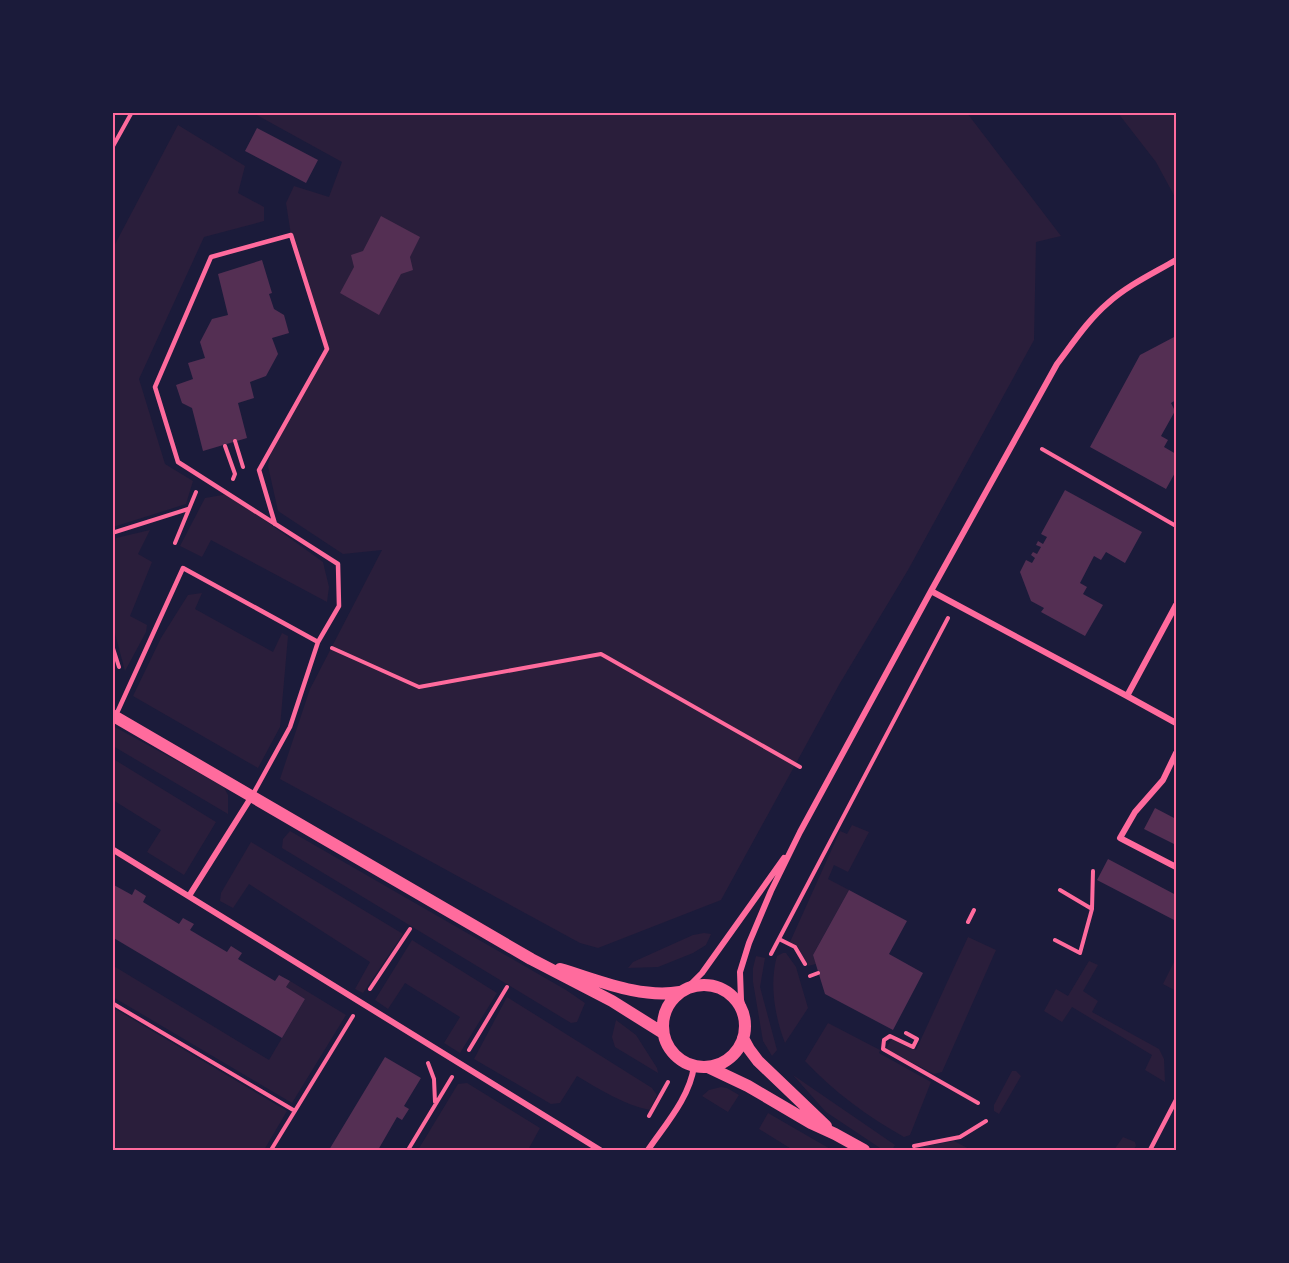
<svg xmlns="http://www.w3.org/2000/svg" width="1289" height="1263" viewBox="0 0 1289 1263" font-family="'Noto Sans',sans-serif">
	<rect width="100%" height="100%" fill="#1b1b3a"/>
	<path fill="#2a1e3b" d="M253 113H967L1061 236 1036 242 1034 340 908 570 840 683 721 900 598 948 580 943 280 779 310 689 382 550 343 554 278 511 268 466 272 446 327 349 291 235 286 203 294 186 329 197 342 162Z
		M1118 113H1176V199L1156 162Z
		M178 125 245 166 238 193 264 207V221L204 237 139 379 165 464 193 481 186 504 113 527V248Z
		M228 494 323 562 329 587 327 602 211 540 202 557 180 546 205 498Z
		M150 530 138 554 152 562 130 616 147 625 146 632 125 671 113 626 112 553 116 538Z
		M202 593 195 609 273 652 282 633 288 636 280 727 258 768 133 696 161 638 188 595Z
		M113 726 223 786 228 795V814L113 746Z
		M115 760 216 822 184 875 147 852 161 830 113 800V765Z
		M852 825 869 832 848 872 834 865 828 879 849 890 813 955 816 964 808 966 798 947 790 942 840 831 847 834Z
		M290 831 566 990 585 1003 577 1022 571 1023 282 848 283 839Z
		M251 842 403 934 363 993 355 989 370 962 249 884 233 908 220 901 221 893Z
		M704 933 711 934 706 945 693 953 658 967 628 968 633 962 693 935Z
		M968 937 996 950 942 1072 934 1074 886 1049 892 1038 916 1050Z
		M412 940 497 993 460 1053 444 1043 460 1017 405 983 388 1009 375 1000Z
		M783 953H786L796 967 808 1008 785 1043C775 1017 769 984 777 956Z
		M756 956 765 958 760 987 777 1050 772 1056 763 1041 753 982V968Z
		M1176 958V991L1163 984Z
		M1089 961 1098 965 1083 991 1098 1001 1092 1012 1159 1049 1164 1059 1165 1082 1145 1070 1152 1055 1072 1007 1062 1022 1044 1011 1056 989 1068 996Z
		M112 965 269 1060 305 999 286 987 290 981 346 1015 292 1103 113 997Z
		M507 997 652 1088 657 1095 650 1110C622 1104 601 1090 577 1076L560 1103 551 1104 474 1059Z
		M112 1007 287 1111 264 1150H113Z
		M616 1020 636 1035 657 1068 658 1073 615 1047 612 1037Z
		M828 1023 880 1050 879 1053 931 1082 910 1135 904 1137C867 1116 834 1092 805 1061Z
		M1012 1071H1016L1021 1076 999 1114 994 1111V1105Z
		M793 1075 895 1145 892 1150H883L826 1112Z
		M467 1083 540 1128 528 1150H418L458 1084Z
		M721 1087 727 1088 739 1095 728 1112 702 1096 709 1090Z
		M768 1113 832 1150H793L759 1129Z
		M1123 1137 1135 1142 1136 1146 1133 1150H1114Z
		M954 1141 971 1150H926L921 1147Z"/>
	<path fill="#542f53" d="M257 128 318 160 306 183 245 151Z
		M381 216 420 237 410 257 413 270 401 274 379 315 340 293 354 267 351 255 363 251Z
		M262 260 272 293 269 294 274 309 284 315 289 333 272 338 278 354 266 376 250 382 254 398 238 403 247 438 203 451 192 408 182 403 176 385 193 379 188 363 205 358 200 342 212 319 228 315 218 274Z
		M1176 336V400L1171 403 1175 411 1161 436 1168 440 1164 447 1176 454V471L1166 489 1090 447 1140 355Z
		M1065 490 1142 532 1125 563 1106 552 1101 560 1094 556 1080 583 1087 587 1083 594 1103 605 1085 636 1041 612 1044 608 1031 601 1020 572 1026 560 1032 563 1035 558 1031 555 1033 552 1037 554 1041 547 1036 545 1038 541 1043 544 1047 537 1041 534Z
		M1155 808 1176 819V845L1144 829Z
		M1108 859 1176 895V921L1097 880Z
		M112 884 132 895 135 889 146 896 143 902 179 924 183 918 194 924 190 930 227 952 231 946 242 953 238 959 275 981 279 975 290 981 286 987 305 999 282 1038 112 937Z
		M849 890 907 921 889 954 923 973 893 1030 825 994 813 955Z
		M385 1057 421 1078 404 1106 409 1109 402 1120 397 1117 378 1150H329Z"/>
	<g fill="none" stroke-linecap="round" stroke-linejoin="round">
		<path stroke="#ff6b9d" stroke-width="4" d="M112 148 132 112
			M235 441 243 467
			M225 446 235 474 233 479
			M1042 449 1176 526
			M112 533 188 509
			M175 543 196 492
			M112 645 119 667
			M332 648 419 687 601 654 800 767
			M1060 890 1092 909
			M968 922 974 910
			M779 939 795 947 805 964
			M1055 940 1080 953 1092 909 1093 871
			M771 954 948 618
			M810 976 818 973
			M370 989 410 929
			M112 1003 295 1111
			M906 1033 917 1039 913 1047 890 1036 884 1040 883 1049 978 1103
			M469 1050 507 987
			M428 1063 434 1079 435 1102
			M649 1116 668 1082
			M914 1146 960 1137 986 1121
			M271 1150 353 1016
			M408 1150 452 1077"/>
		<path stroke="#ff6b9d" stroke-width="4.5" d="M275 524 259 470 327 349 291 235 211 257 155 387 178 462 338 564 339 606 318 642
			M116 715 183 568 318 642 290 727 252 796
			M1150 1150 1176 1100"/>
		<path stroke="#ff6b9d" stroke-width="6" d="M931 591 1127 696 1176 605
			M1127 696 1176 723
			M1176 753 1163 780 1135 812 1120 838 1176 867
			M112 849 600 1150
			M189 896 252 796
			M688 987 702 973 784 858
			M745 1016 741 1000 740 972 749 943 771 891 800 832 931 591 1057 364C1073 343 1088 320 1108 303 1128 285 1154 273 1176 260
			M648 1150C665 1125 690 1097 694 1066"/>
		<path stroke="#ff6b9d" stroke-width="12" d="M112 715 531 959 612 1001 663 1033
			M560 969C598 980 640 999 680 992
			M663 1026a41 41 0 1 1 82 0a41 41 0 1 1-82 0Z
			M743 1038 749 1049 758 1061 826 1126
			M708 1067 748 1086 811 1123 835 1134 864 1150"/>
	</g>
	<rect width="1289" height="1263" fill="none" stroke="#1b1b3a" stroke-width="228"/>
	<rect x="114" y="114" width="1061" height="1035" fill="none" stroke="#ff6b9d" stroke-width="2"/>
</svg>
